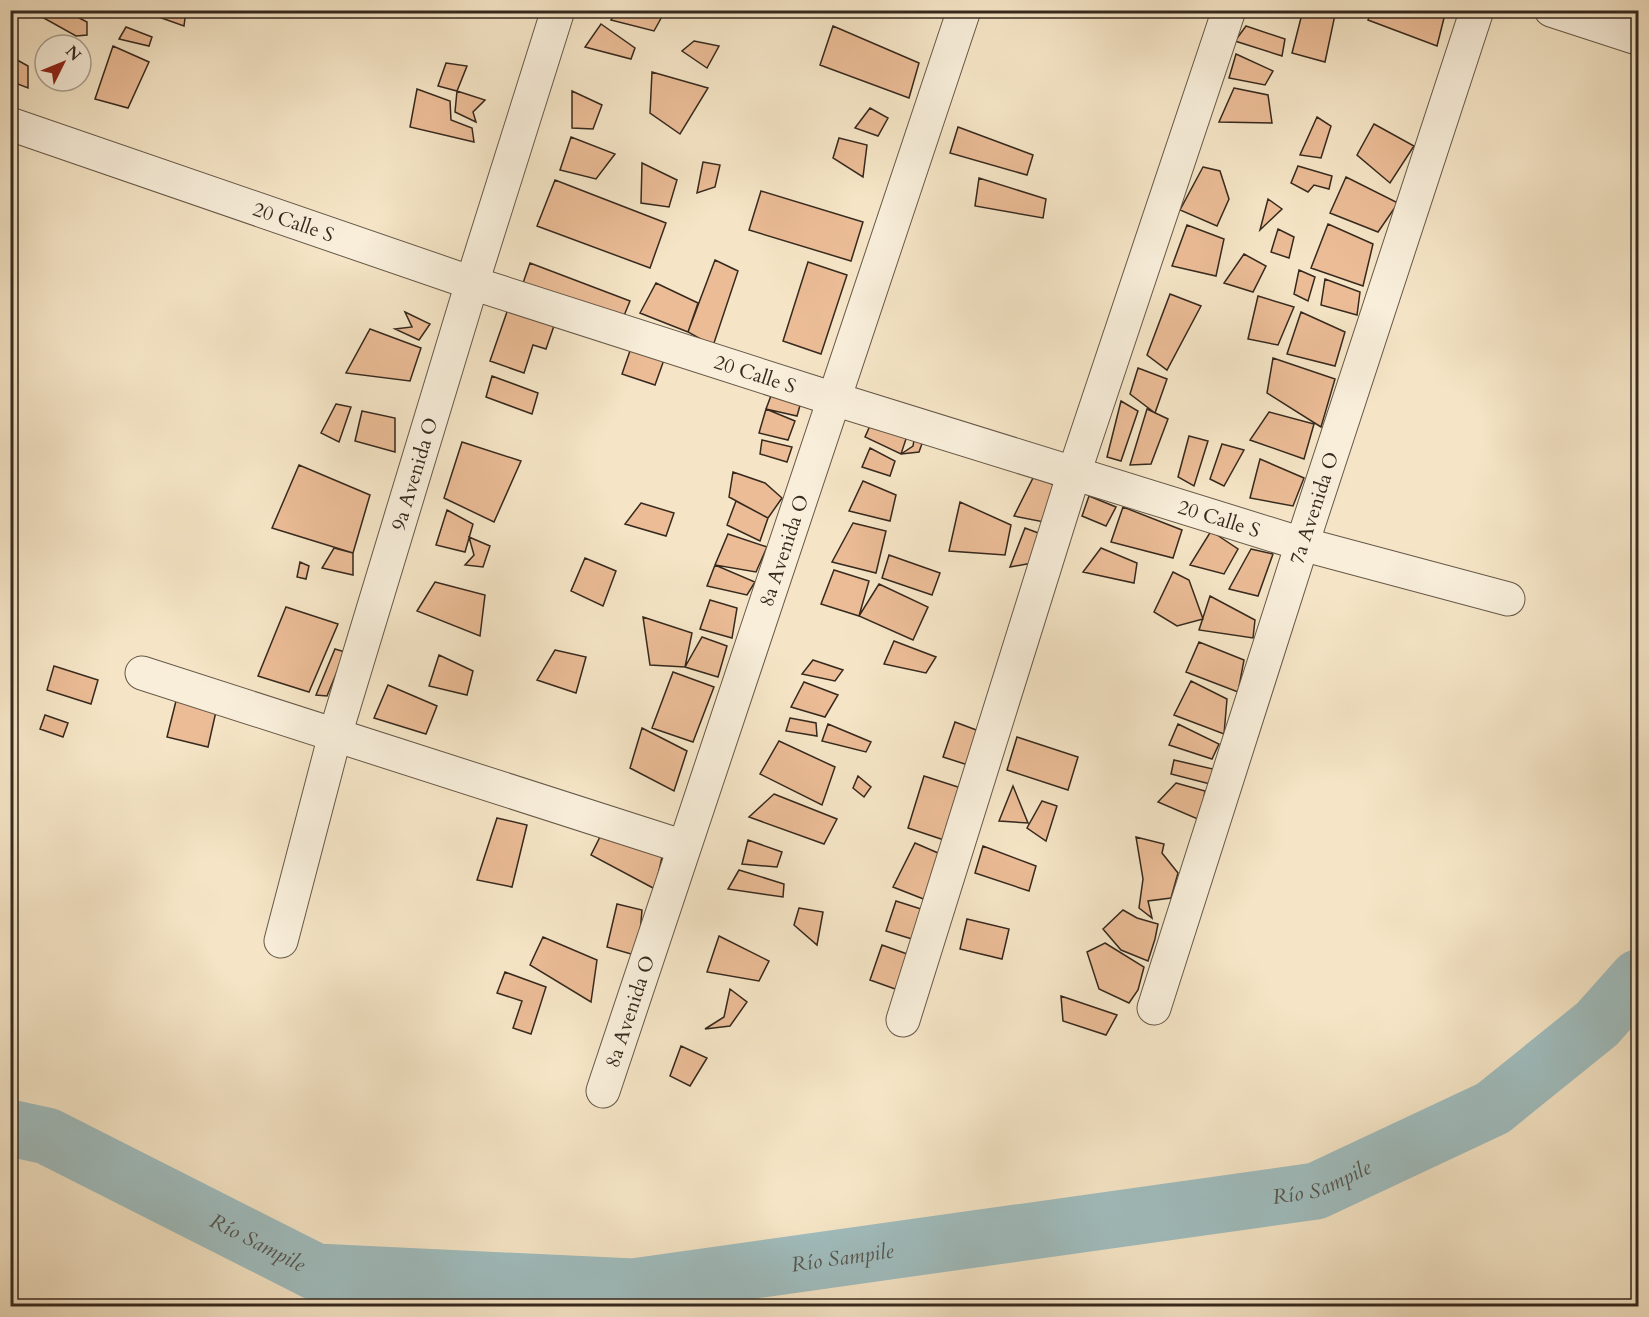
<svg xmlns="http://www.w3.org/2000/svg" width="1649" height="1317" viewBox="0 0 1649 1317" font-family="Cardo,serif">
	<rect width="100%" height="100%" fill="#f5e5c6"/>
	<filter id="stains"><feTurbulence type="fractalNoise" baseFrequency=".00333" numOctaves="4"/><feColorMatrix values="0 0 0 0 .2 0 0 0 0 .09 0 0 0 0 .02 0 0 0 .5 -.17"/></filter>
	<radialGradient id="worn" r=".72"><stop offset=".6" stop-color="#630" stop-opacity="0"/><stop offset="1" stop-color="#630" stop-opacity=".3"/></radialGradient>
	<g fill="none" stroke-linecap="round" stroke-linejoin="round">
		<path stroke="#a0bdbe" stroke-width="57" id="s1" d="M10 1128 47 1136 316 1272 633 1287 1316 1191 1493 1108 1597 1024 1638 978"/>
	</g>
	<path fill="#ebbc96" stroke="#36291e" stroke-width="1.5" d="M48 10H64L87 22V35L76 36 42 17Z
		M139 10H186L184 26Z
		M616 10H663L665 11 654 31 611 20Z
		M1303 10H1336L1325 62 1292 53Z
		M1373 10H1438L1445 14 1437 46 1368 20Z
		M601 24 635 48 631 59 585 47Z
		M833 26 919 63 909 98 820 65Z
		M1246 26 1285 39 1282 56 1235 41Z
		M126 27 152 37 149 46 119 39Z
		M694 41 719 46 707 68 682 51Z
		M113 46 149 62 128 108 95 99Z
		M1236 54 1273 71 1265 85 1229 78Z
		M10 56 28 66V88L10 81Z
		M446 63 467 66 457 91 438 86Z
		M652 72 708 88 680 134 650 113Z
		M1234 88 1268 95 1272 123 1219 122Z
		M417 89 450 101 451 120 472 128 474 142 410 127Z
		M457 91 485 100 473 112 476 122 455 112Z
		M572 91 602 105 593 129 572 128Z
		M870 108 888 118 878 136 855 128Z
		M1317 117 1331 126 1321 158 1300 155Z
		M1374 124 1414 146 1390 183 1357 155Z
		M958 127 1033 155 1027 175 950 153Z
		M571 137 615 154 596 179 560 170Z
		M839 138 867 145 863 177 833 158Z
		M703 162 720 165 715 187 697 193Z
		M642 163 677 180 669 207 641 203Z
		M1298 166 1332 176 1329 189 1314 185 1308 192 1291 183Z
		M1203 167 1220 171 1229 199 1217 226 1180 210Z
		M1346 177 1398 203 1378 232 1330 213Z
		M979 178 1046 199 1043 218 975 206Z
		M555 180 666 223 650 268 537 226Z
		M761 191 863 222 851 261 749 230Z
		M1268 199 1282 209 1260 230Z
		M1328 224 1373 244 1363 286 1311 268Z
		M1187 225 1224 239 1216 276 1172 266Z
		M1278 229 1294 237 1289 258 1271 252Z
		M1244 254 1266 266 1253 292 1224 283Z
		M715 260 738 271 713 346 688 332Z
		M808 262 847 275 821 354 783 341Z
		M530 263 630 301 621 323 522 286Z
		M1299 270 1315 277 1308 301 1294 294Z
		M1325 279 1360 292 1357 315 1321 305Z
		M656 283 698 303 688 332 640 313Z
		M1170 294 1201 306 1167 370 1147 355Z
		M1258 296 1294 307 1278 345 1248 339Z
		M509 306 555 323 546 349 533 345 524 373 490 361Z
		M405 312 430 324 419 340 395 329 412 327Z
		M1301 312 1345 332 1335 366 1287 354Z
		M370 329 421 348 410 381 346 373Z
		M632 345 665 357 655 385 622 374Z
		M1273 358 1335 379 1321 427 1267 393Z
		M1138 368 1167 379 1155 413 1130 394Z
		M492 376 538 393 532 414 486 397Z
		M772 393 801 402 797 416 766 409Z
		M1121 401 1138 411 1121 461 1107 457Z
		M336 404 351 407 339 442 321 433Z
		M766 409 795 421 788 440 759 433Z
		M1147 409 1168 419 1151 464 1130 465Z
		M362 411 395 418V452L355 441Z
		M1269 412 1314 424 1304 459 1250 440Z
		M873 419 907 436 901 454 865 437Z
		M915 434 924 438 919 452 901 454 913 446Z
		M1189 436 1208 441 1194 486 1178 477Z
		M762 440 792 447 787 462 760 454Z
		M462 442 521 461 494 522 444 498Z
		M1222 444 1244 450 1224 486 1210 479Z
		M870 448 895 461 890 476 862 467Z
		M1260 459 1304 478 1293 506 1250 498Z
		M299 465 370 495 353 553 272 528Z
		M733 472 765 483 782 498 768 518 729 497Z
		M1034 476 1061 488 1049 523 1014 516Z
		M863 481 896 495 890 521 849 511Z
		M1089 496 1116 507 1106 526 1082 516Z
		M736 501 768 518 760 541 727 525Z
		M960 502 1011 525 1005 555 949 551Z
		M641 503 674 513 666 536 625 524Z
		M1123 507 1182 530 1173 558 1111 542Z
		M447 510 473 524 465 552 436 545Z
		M853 523 886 531 876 573 832 562Z
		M1025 528 1041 534 1032 563 1010 567Z
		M1211 531 1238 549 1224 574 1190 565Z
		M728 534 767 547 756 572 715 565Z
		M469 537 490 546 483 567 465 565 474 555Z
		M334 548 353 553V575L322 568Z
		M1101 548 1137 563 1134 583 1083 572Z
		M1251 549 1273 554 1258 596 1229 589Z
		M889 555 940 573 932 595 882 578Z
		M585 558 616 571 603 606 571 591Z
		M300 562 309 566 306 579 297 577Z
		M715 565 755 582 747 595 707 586Z
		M834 570 869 581 859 616 821 604Z
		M1173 572 1189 580 1203 619 1177 626 1154 612Z
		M435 582 485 595 480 636 417 611Z
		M879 584 928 607 913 640 859 616Z
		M1210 596 1255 620 1253 638 1199 630Z
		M710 600 737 608 732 638 700 629Z
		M286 607 338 624 309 692 258 676Z
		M643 617 692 633 685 667 650 665Z
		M702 637 727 646 718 677 685 667Z
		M894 641 936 657 926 673 884 664Z
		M1199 642 1244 660 1238 692 1186 672Z
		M335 649 345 652 327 696 316 695Z
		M555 650 586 657 576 693 537 680Z
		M439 655 473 671 467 695 429 686Z
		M813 660 843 670 835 681 802 674Z
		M54 666 98 680 91 704 47 690Z
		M673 672 714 687 693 742 652 728Z
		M1191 681 1227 699 1224 734 1174 715Z
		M804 682 838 695 825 717 791 707Z
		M388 685 437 706 426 734 374 718Z
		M177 697 217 707 208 747 167 737Z
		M45 715 68 723 63 737 40 729Z
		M790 718 816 723 817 736 786 731Z
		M955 722 979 731 968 765 943 757Z
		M828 724 871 742 866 752 822 741Z
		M1178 724 1219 744 1212 759 1169 745Z
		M642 728 687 751 674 791 630 768Z
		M1017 737 1078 757 1068 790 1007 770Z
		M779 741 835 767 822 805 760 774Z
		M1174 760 1213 769 1214 785 1171 774Z
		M858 776 871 787 864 797 853 788Z
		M924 776 961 788 944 840 908 828Z
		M1176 783 1205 791 1200 820 1158 802Z
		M1013 786 1028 823 999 821Z
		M774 794 837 819 824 844 749 817Z
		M1042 801 1057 806 1046 841 1027 828Z
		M497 818 527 825 512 887 477 880Z
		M602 833 662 857 655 889 591 855Z
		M1136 837 1164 844 1162 853 1178 873 1171 898 1148 901 1152 918 1139 908 1143 879Z
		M748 840 782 852 777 867 742 864Z
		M915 843 945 856 926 900 893 887Z
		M983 846 1036 866 1029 891 975 873Z
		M739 870 784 884 783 897 728 889Z
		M896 901 921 909 912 939 886 931Z
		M617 904 642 910 638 956 607 947Z
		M799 908 823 912 817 945 794 925Z
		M1123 910 1137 918 1158 924 1155 939 1148 961 1121 950 1103 929Z
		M967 919 1009 929 1002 959 960 949Z
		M719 936 769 961 759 981 707 972Z
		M543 937 597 960 591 1002 530 965Z
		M1105 943 1144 967 1138 990 1129 1003 1099 989 1087 952Z
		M882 945 910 955 898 990 870 980Z
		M505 972 546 987 531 1034 513 1028 522 1001 497 993Z
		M730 989 747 1002 730 1026 705 1029 724 1017Z
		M1061 996 1117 1015 1106 1035 1063 1021Z
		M681 1046 707 1058 690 1086 670 1076Z"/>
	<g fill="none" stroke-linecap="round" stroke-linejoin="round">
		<g stroke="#665848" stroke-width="35">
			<g id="minor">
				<path d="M1551 10 1634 37"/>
				<path id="s2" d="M10 124 472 283 815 393 1302 544 1508 599"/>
				<path d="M142 673 684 847"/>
				<path id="s3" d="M281 941 335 735 472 283 558 10"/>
				<path id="s4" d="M1154 1008 1302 544 1477 10"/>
				<path d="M903 1020 1074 473 1229 10"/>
				<path id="s5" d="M603 1091 964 10"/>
			</g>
		</g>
		<use href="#minor" stroke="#f8eeda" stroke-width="33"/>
	</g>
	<g text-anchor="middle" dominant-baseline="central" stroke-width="4.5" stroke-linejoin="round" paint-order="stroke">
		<g font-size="20" fill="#36291e" stroke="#f8eeda">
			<text stroke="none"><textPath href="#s2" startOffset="300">20 Calle S</textPath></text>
			<text stroke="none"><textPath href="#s2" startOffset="786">20 Calle S</textPath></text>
			<text stroke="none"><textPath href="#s3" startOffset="486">9a Avenida O</textPath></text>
			<text stroke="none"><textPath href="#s4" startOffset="525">7a Avenida O</textPath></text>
			<text stroke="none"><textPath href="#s2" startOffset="1272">20 Calle S</textPath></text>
			<text stroke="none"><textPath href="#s5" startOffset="570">8a Avenida O</textPath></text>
			<text stroke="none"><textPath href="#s5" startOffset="84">8a Avenida O</textPath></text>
		</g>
		<g font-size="21" font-style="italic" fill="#56554e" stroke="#f8eeda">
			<text stroke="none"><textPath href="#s1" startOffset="1354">Río Sampile</textPath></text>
			<text stroke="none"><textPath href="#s1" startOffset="274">Río Sampile</textPath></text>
			<text stroke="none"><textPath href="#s1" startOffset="868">Río Sampile</textPath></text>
		</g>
	</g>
	<rect width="1649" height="1317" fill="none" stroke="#f5e5c6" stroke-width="36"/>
	<rect x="12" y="12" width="1625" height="1293" fill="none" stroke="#36291e" stroke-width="3"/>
	<rect x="18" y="18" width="1613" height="1281" fill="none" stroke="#36291e" stroke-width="1.5"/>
	<g transform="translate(63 63) rotate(47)"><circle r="28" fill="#f8eeda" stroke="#aa9f8f" stroke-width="1.5"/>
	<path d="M0-4.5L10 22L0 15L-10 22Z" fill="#8f2418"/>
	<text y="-9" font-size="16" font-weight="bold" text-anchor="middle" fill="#36291e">N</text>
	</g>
	<rect width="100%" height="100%" filter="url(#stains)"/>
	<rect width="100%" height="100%" fill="url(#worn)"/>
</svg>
